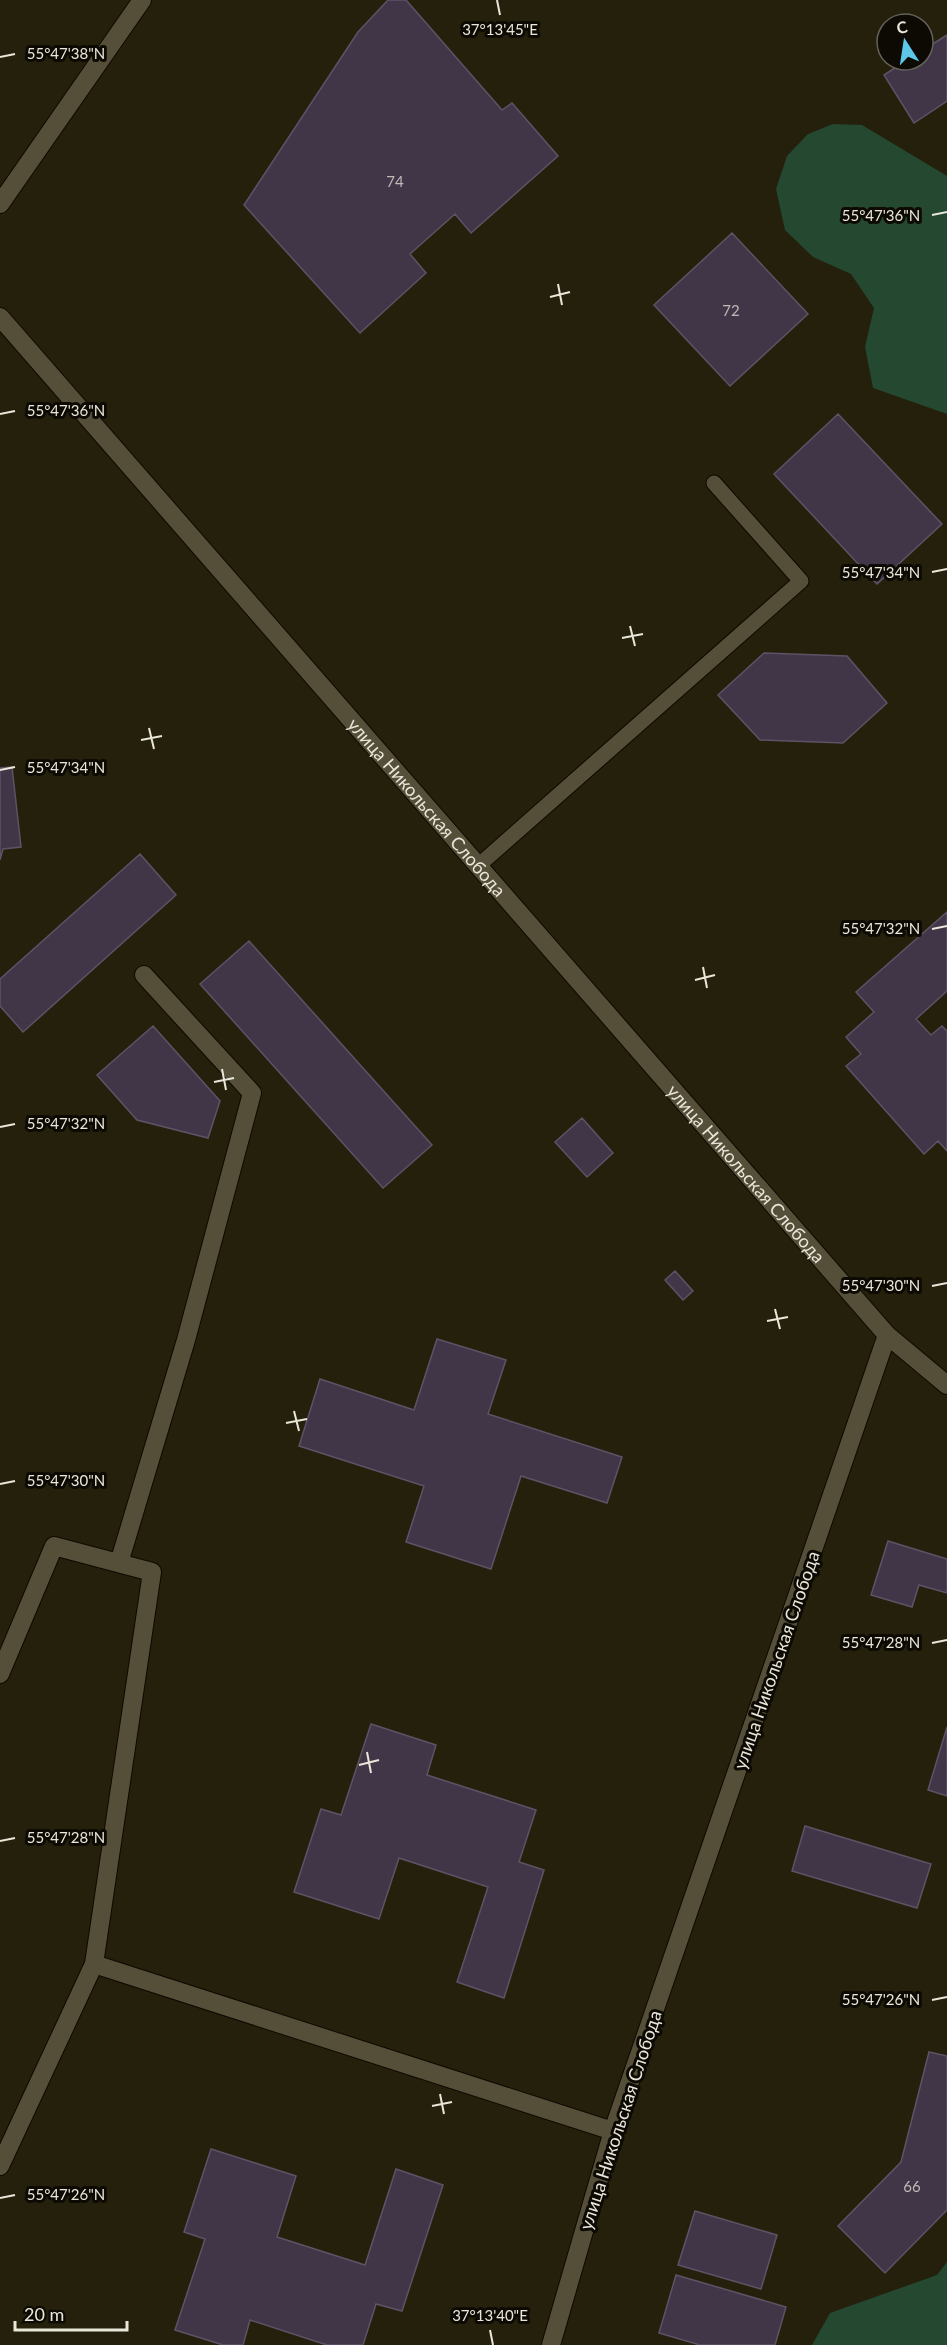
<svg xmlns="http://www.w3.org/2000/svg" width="947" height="2345" viewBox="0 0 947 2345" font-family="Lato,sans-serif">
	<rect width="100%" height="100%" fill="#25200c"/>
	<path fill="#244830" d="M833 124 862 125 947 176V414L873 388 865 347 874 308 851 274 813 257 785 230 776 189 787 156 808 134Z
		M947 2262V2345H812L830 2313 937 2275Z"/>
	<path fill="#403648" stroke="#5e5366" stroke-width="1.5" d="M388 0H406L502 110 512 103 558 156 471 233 455 214 410 254 426 273 360 333 244 205 358 32Z
		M947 35V101L914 123 884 75 907 60H923V50Z
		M732 233 808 314 730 386 654 305Z
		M838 414 942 524 877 584 774 474Z
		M764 653 847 656 887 703 843 743 760 740 718 695Z
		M12 767 21 847 3 849 0 860V768Z
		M140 854 176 895 23 1032 0 1006V979Z
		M947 912V991L916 1019 931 1035 942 1026 947 1031V1151L938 1141 924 1154 846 1066 861 1054 846 1037 874 1012 856 992Z
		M249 941 432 1145 383 1188 200 984Z
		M153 1026 220 1101 208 1138 137 1120 97 1075Z
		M582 1118 613 1153 587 1177 555 1142Z
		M675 1271 693 1291 683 1300 665 1280Z
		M437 1339 506 1360 488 1414 622 1457 607 1503 521 1476 491 1569 406 1542 424 1486 299 1446 320 1379 414 1410Z
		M888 1541 947 1559V1593L919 1585 912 1607 871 1595Z
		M371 1724 436 1745 427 1775 536 1810 519 1862 544 1870 504 1998 457 1982 488 1887 399 1858 379 1919 294 1892 321 1809 341 1815Z
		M947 1727V1796L928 1790Z
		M805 1826 931 1864 917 1908 792 1871Z
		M929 2052 947 2056V2210L885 2273 838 2226 901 2162Z
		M211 2149 296 2176 277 2237 365 2265 396 2169 443 2185 402 2311 376 2304 363 2345H327L250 2320 243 2345H223L175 2330 205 2239 184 2232Z
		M695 2211 777 2235 761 2289 678 2265Z
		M676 2275 786 2307 775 2345H700L659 2333Z"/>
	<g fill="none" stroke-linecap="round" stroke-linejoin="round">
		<g stroke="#0e0900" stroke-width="17">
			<path id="lane" d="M478 866 801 581 714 483"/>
		</g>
		<g stroke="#0e0900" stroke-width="20">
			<g id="street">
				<path d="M0 204 142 0"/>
				<path id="s1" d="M0 317 887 1335 613 2131 551 2345"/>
				<path d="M887 1335 947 1385"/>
				<path d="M119 1563 186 1340 252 1093 144 975"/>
				<path d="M0 1674 54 1546 152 1572 94 1964 0 2166"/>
				<path d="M94 1964 613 2131"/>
			</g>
		</g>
		<use href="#lane" stroke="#554f3a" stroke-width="15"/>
		<use href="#street" stroke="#554f3a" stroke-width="18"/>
	</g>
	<path fill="none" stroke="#e9e6da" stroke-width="2" d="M497 0 500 15M0 57 15 54M932 215 947 212M558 284 562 305M550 297 570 292M0 414 15 411M932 572 947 569M630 626 635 646M622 638 643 634M149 728 154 749M141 740 162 736M0 770 15 767M932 929 947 926M703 967 707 988M695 980 715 975M222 1069 226 1090M214 1082 234 1078M0 1127 15 1124M932 1286 947 1283M775 1309 780 1329M767 1321 788 1317M294 1411 299 1431M286 1423 307 1419M0 1484 15 1481M932 1643 947 1640M367 1752 371 1773M359 1765 379 1760M0 1841 15 1838M932 2000 947 1997M440 2094 444 2114M432 2106 452 2102M0 2198 15 2195M490 2330 493 2345"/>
	<g text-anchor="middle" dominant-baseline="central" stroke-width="6" stroke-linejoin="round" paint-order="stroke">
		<g font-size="15" fill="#bfbab6">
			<text x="395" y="181">74</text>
			<text x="731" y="310">72</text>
			<text x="912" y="2186">66</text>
		</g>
		<g font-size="18" fill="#e9e6da" stroke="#0c0a03">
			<text stroke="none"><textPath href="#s1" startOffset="650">улица Никольская Слобода</textPath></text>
			<text stroke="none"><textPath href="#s1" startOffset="1136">улица Никольская Слобода</textPath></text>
			<text transform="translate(776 1660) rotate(-71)">улица Никольская Слобода</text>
			<text transform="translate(620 2120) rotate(-72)">улица Никольская Слобода</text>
		</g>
	</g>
	<g font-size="15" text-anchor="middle" fill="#e9e6da" stroke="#0c0a03" stroke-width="6" stroke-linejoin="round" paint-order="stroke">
		<text x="500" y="35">37°13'45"E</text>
		<text x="66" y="59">55°47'38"N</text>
		<text x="881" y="221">55°47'36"N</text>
		<text x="66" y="416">55°47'36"N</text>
		<text x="881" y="578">55°47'34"N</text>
		<text x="66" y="773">55°47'34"N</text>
		<text x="881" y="934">55°47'32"N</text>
		<text x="66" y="1129">55°47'32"N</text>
		<text x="881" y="1291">55°47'30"N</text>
		<text x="66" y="1486">55°47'30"N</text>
		<text x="881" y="1648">55°47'28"N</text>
		<text x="66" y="1843">55°47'28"N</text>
		<text x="881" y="2005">55°47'26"N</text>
		<text x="66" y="2200">55°47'26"N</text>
		<text x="490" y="2321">37°13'40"E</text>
	</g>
	<g transform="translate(905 42) rotate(348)"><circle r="28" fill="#0c0a03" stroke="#646259" stroke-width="1.5"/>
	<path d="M0-4.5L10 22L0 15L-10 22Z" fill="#5cc7e8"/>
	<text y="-9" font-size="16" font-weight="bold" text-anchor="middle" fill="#e9e6da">С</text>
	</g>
	<path d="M15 2321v9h112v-9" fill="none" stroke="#e9e6da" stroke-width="3"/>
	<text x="24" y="2321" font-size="18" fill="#e9e6da" stroke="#0c0a03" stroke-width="4.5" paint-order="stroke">20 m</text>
</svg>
